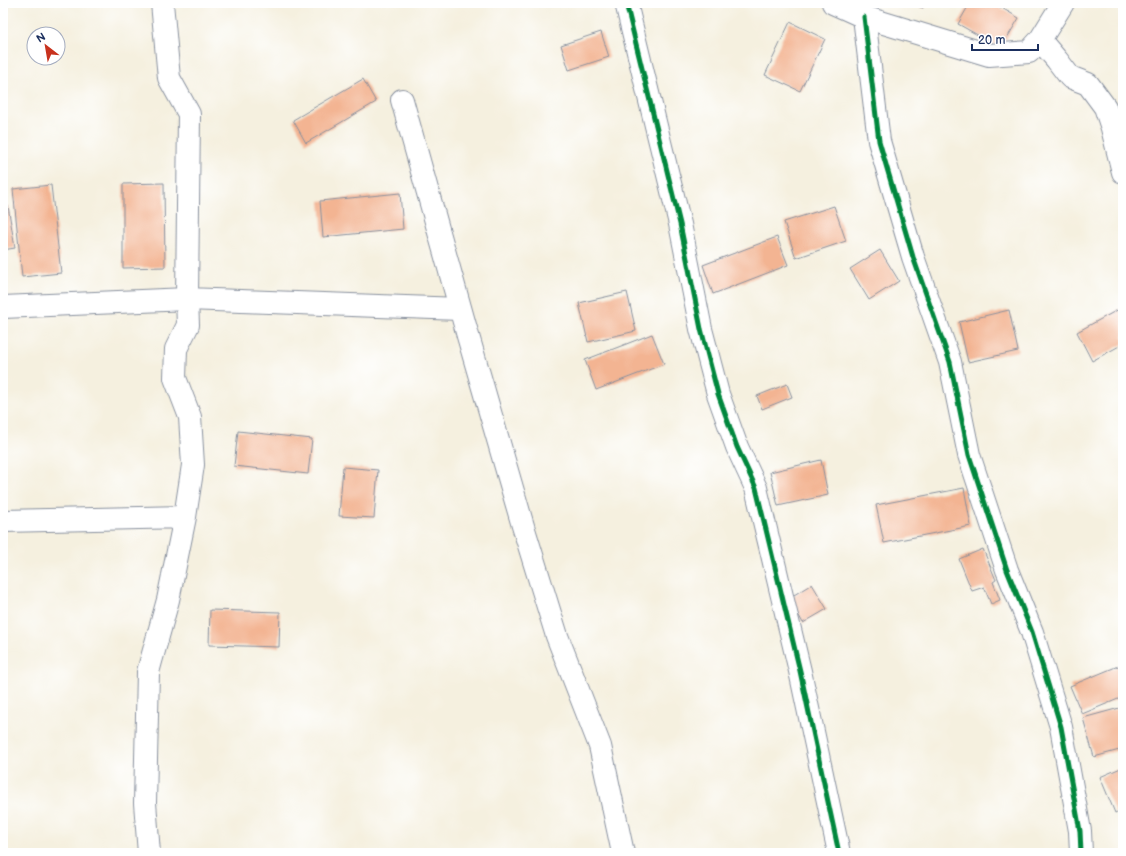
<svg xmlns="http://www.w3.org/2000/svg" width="1126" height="856" viewBox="0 0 1126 856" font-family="'Balsamiq Sans',sans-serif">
	<rect width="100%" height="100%" fill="#fff"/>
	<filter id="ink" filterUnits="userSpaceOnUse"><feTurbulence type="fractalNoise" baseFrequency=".025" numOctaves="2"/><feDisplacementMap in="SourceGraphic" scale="8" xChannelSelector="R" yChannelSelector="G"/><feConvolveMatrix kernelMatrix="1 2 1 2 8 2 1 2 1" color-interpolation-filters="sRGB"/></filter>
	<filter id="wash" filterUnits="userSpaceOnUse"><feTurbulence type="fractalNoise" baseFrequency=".012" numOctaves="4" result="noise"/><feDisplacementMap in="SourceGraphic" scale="16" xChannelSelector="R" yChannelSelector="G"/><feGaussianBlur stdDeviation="0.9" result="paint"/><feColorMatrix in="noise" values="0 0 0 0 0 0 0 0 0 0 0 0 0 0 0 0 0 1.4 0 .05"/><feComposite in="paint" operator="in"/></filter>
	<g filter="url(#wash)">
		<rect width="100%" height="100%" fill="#f5f0df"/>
		<g id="blocks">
			<path fill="#f3b492" d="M908 3H925L923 8Z
				M970 3H993L1019 18 1001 48 958 24Z
				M790 22 825 39 800 91 765 75Z
				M601 32 609 57 569 70 561 45Z
				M363 79 376 102 306 143 293 120Z
				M164 183 165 267 123 268V184Z
				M51 185 61 273 22 277 13 189Z
				M400 193 403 229 323 237 320 201Z
				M8 206 15 248 3 250V207Z
				M834 206 846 241 796 258 784 222Z
				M777 237 788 265 713 294 703 265Z
				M880 250 899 281 869 300 850 269Z
				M627 292 636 331 588 342 579 303Z
				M1123 307V344L1092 361 1077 332Z
				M1009 310 1018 351 968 362 959 322Z
				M652 334 664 364 596 390 585 360Z
				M787 384 792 397 762 409 757 396Z
				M238 431 312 439 308 474 234 466Z
				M821 460 828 495 778 506 770 472Z
				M343 467 378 470 374 518 339 516Z
				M964 488 971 526 884 543 876 505Z
				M983 549 996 580 993 582 1000 600 991 604 984 587 972 591 959 559Z
				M812 584 827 609 803 623 789 598Z
				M210 610 280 612 279 647 209 645Z
				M1123 664V697L1082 714 1070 686Z
				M1123 707V749L1094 757 1083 718Z
				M1123 767V809L1115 813 1100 777Z"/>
		</g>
	</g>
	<g filter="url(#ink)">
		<use href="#blocks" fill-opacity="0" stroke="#88909e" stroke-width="1"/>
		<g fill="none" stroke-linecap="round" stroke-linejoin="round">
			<g stroke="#88909e" stroke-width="24">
				<path id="street" d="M162 3 169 78 189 114 187 299 460 309
					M626 3 680 224 701 329 718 394 737 447 756 488 800 671 839 853
					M833 3 864 17 989 55 1029 52 1040 40 1063 3
					M864 17 879 141 913 257 950 362 969 455 1007 570 1032 632 1061 727 1080 831 1081 853
					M1040 40 1057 60 1070 77 1088 84 1105 107 1112 128 1123 172
					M402 100 468 336 523 526 557 636 600 746 623 853
					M3 307 187 299 188 325 176 349 175 378 190 417 193 465 185 517 168 600 148 672 145 803 149 853
					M3 521 185 517"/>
			</g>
			<use href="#street" stroke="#fff" stroke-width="22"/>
			<g stroke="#fff" stroke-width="8">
				<path id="cycleway" d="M626 3 680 224 701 329 718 394 737 447 756 488 800 671 839 853
					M864 17 879 141 913 257 950 362 969 455 1007 570 1032 632 1061 727 1080 831 1081 853"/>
			</g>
			<use href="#cycleway" stroke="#00873e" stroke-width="5"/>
		</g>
	</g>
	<rect width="1126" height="856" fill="none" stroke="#fff" stroke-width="16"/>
	<g transform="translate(46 46) rotate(329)"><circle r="19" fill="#ffffff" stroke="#a4acbf"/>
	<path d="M0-3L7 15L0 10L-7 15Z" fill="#c8321e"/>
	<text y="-6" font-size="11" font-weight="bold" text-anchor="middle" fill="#1b2f5e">N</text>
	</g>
	<path d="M972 44v6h66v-6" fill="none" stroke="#1b2f5e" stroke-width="2"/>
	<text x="978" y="44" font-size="12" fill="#1b2f5e" stroke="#ffffff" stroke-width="3" paint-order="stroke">20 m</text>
</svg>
